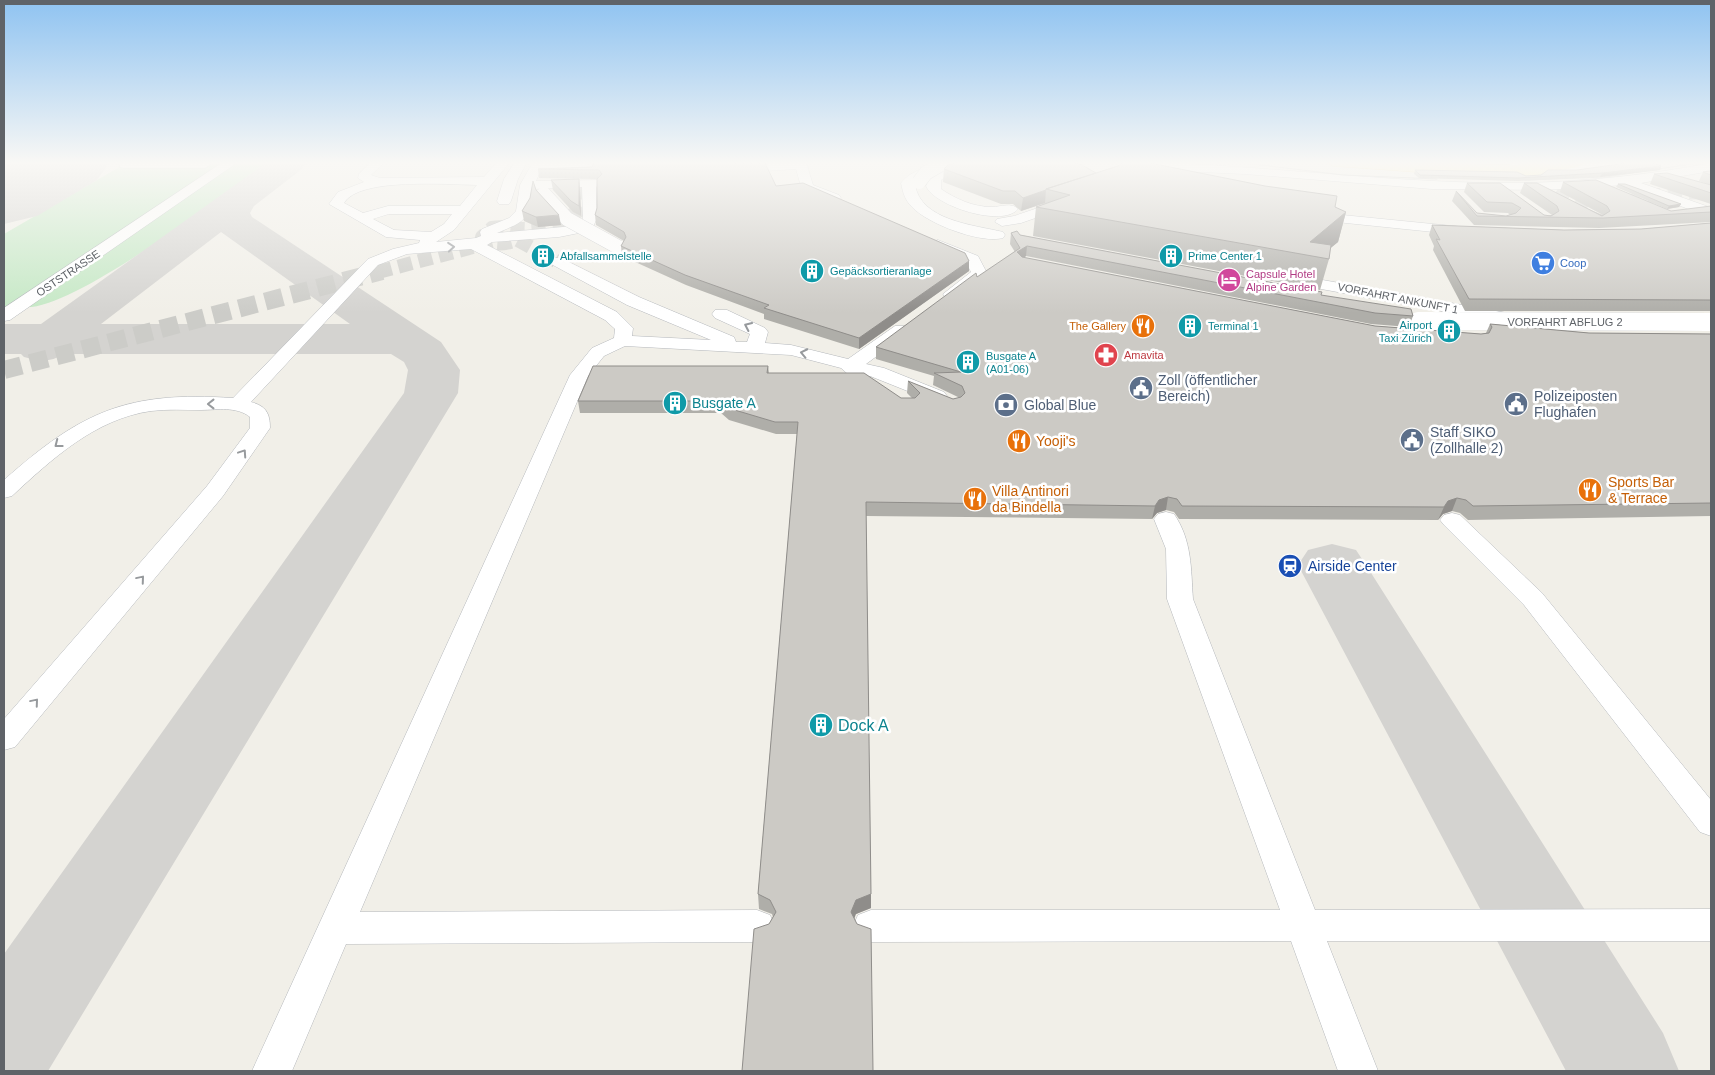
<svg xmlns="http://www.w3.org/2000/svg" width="1715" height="1075" viewBox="0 0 1715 1075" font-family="Helvetica,sans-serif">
	<rect width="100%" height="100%" fill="#f1efe8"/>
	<path fill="#c5e8c5" d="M128 162H224L4 308V234Z
		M237 162H269C226 193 69 314 23 307Z"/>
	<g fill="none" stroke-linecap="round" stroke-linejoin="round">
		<path fill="#d4d3d0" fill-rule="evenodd" d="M267 162H307L302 169 254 206 250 213 252 217 441 342 460 370 458 393 48 1071H4V954L404 393 408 370 404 362 391 354H63C51 363 38 361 24 357L21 354H4V324H41ZM221 232 350 324H101Z
			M1332 544 1356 550 1366 565 1663 1033 1679 1071H1566L1298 565 1308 550Z"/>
		<path fill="#d4d3d0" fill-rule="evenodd" d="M4 162H110L97 180 37 216 4 224Z"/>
		<path stroke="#ccccc8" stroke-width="14" stroke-dasharray="14 7" stroke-linecap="butt" d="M1556 192 1592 212
			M1627 202 1669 193 1711 192
			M526 230 525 236C512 243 494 248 482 237L492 228C503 226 513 229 524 229 543 230 565 220 580 210L586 180
			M518 240 556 261
			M378 272 492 242"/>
		<path stroke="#ccccc8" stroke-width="18" stroke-dasharray="18 9" stroke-linecap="butt" d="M4 370 382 271"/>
		<g stroke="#b5b8bc" stroke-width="1">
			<path id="minor" d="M119 162H210L211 164 205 168H124L120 167Z
				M223 162H238L10 320 4 321V308Z
				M371 162H385L371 175 380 178 484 177 497 162H510L454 230 436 242 476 238 481 236 480 232 482 229 509 218 516 211 520 185 533 162 585 164 587 167 585 170 581 171 540 172 536 181 599 180 601 183 596 187 597 218 593 227 588 228 581 224 583 218 582 187 533 189C529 220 526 221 497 233L574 226 581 230 579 233 559 237 492 242 487 245 617 312 633 328 632 336 711 340 627 305 551 264 548 261 551 258H561L639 297 734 337 736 342H747L750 334 715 318 712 314 715 310H727L765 328 768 332 765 343 791 345 848 359 895 326H907L910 330 907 334 866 364 884 368 944 392 947 396 944 400H930L870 376 849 375 841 368 791 355 625 346 604 356 588 376 360 912 757 910 770 915 775 926 770 937 757 942 346 944 292 1071H252L570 375 592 348 614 338 615 329 605 320 471 249 407 254 378 265 251 402C266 406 270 413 270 428L223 496 15 747 4 750V719L207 486 250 428V417C236 406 218 410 201 410 185 410 168 409 151 411 95 419 52 459 12 496L4 498V480C82 411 127 391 233 398L368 259 393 249 419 243 420 240 386 237 329 204 338 192 364 182 358 178 359 174ZM477 185 460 206H388L363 213 344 203C359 177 449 185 477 185ZM389 214H452L444 224 431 232 394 230 373 219Z
				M515 162H527L518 179 511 201 509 204H499L497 201 504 179Z
				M806 162 813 185 839 195 841 198 839 201H829L802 190 796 169 764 171 758 167 764 163Z
				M946 162H967L941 180V189C956 199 973 207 992 207 1001 207 1012 202 1018 209 1003 228 934 206 926 186L931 175 915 184C920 221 975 225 1003 232L1005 235 1003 238C981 244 928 224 912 207 905 200 903 193 901 183 912 169 930 167 946 162Z
				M1114 162C1239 162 1363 181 1489 183 1564 184 1637 177 1711 163V171L1641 183 1709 207 1711 210 1704 214 1699 213 1625 185 1543 190 1432 189 1245 174 1156 170 1120 166Z
				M1506 162H1521L1526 167 1520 171Z
				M1583 162H1626L1620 166C1605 167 1545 178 1537 168L1543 164Z
				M1065 199 1072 203 1070 206 1021 223 1002 226 995 222 997 219 1014 216Z
				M1312 212 1463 227 1470 231 1463 235 1307 219 1305 216Z
				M938 240 978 256 987 273 957 297H945L943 294 971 272 966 262 933 247 931 244Z
				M1289 274 1507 313 1513 314 1516 318 1513 322 1507 323 1283 282 1281 279Z
				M1166 512 1174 514C1192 540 1191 569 1193 599L1315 910 1711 909V941H1327L1378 1071H1338L1291 941 871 942 858 937 853 926 858 915 871 910H1280L1167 599 1166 549 1154 519 1158 514Z
				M1452 513 1460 515 1542 593 1711 800V836L1700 832 1524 605 1444 525 1440 520 1444 515Z"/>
		</g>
		<g stroke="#f2c960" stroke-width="1">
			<path id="major" d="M1326 162 1524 165 1531 169 1524 173H1431L1333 166Z
				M1548 162H1587C1581 169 1537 175 1532 168L1534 165Z"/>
		</g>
		<use href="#minor" fill="#fff" fill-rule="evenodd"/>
		<use href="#major" fill="#fff2af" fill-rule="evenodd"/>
		<path stroke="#b6b7b8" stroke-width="1" d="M1236 162 1343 175 1437 179
			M1525 180 1606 177 1704 162"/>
		<g stroke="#b5b8bc" stroke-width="15" stroke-linecap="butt">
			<path id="minor-bridge-far1" d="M919 182 926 173 945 162
				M544 194 567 219 618 247"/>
		</g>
		<g stroke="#b5b8bc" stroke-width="18" stroke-linecap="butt">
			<path id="minor-bridge" d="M1418 321 1711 322"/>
		</g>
		<g stroke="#f2c960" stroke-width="17" stroke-linecap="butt">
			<path id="major-bridge" d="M1524 169 1539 168"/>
		</g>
		<use href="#minor-bridge-far1" stroke="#fff" stroke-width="14"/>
		<use href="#minor-bridge" stroke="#fff" stroke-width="18"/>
		<use href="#major-bridge" stroke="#fff2af" stroke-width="16"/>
	</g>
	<path fill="#afaea9" d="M1471 162H1505L1504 163Z
		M759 163 776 186 969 271 859 349 764 319V314L686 285 622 256 621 246 624 241 596 225 595 215 597 208V179L539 178 538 169Z
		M1661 166 1660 170 1600 177 1517 181 1419 178 1414 174 1415 170 1526 176 1541 175 1577 170Z
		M944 169 1096 173 1335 207 1346 212 1338 242 1330 248 1329 259 1320 290 1033 236 1036 207 1045 203 1021 211 1013 204H1001L943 182Z
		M1711 171V204L1650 184 1654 174 1710 185 1699 181 1703 172Z
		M551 180 580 189 581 216 573 212 553 190Z
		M1563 182 1671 211 1711 212V222L1599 228 1474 225 1452 201 1456 191 1477 213 1506 216 1510 215 1508 213 1484 212 1464 192 1467 183 1544 215H1552L1520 193 1524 183 1603 215 1560 192Z
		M1618 184 1681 204 1679 207 1667 209 1616 187Z
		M536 190 561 225 538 227 524 221 522 211Z
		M1711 223V311H1465L1433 250 1434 246 1429 235 1432 225 1564 230 1641 229Z
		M1011 233 1321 295 1413 316 1409 327 1371 324 1026 256 1024 258 1375 326 1481 334 1486 333 1490 324 1589 333 1711 334V516L1468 520 1460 513 1452 511 1443 514 1438 520 1179 519 1174 512 1166 510 1157 513 1152 519 866 516 871 908 856 914 769 924 773 917 772 914 759 909 758 894 797 434H776L729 420 721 413H580L578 401 768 366 769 373 901 398H912L907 393 908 381 953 399 960 398 933 385 934 376 876 359V347L1015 252 1010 244Z"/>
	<path fill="#8f8d8a" d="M1661 166 1660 170 1600 177 1602 173Z
		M579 179 580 189 581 216 579 206Z
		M1046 190 1045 203 1021 211 1023 198Z
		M1681 204 1679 207 1667 209 1669 206Z
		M1346 212 1338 242 1320 257 1310 242Z
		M559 215 561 225 538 227 536 217Z
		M1027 246 1026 256 1016 263 1017 252Z
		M969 261V271L859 349V338Z
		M1168 497 1166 510 1157 513 1152 519 1155 506 1159 500Z
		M1457 498 1452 511 1443 514 1438 520 1444 507 1448 501Z
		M871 894V908L856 914 851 927V912L856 900Z"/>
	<path fill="#cccac5" stroke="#8f8d8a" d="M594 162 765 163 776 186 803 183 965 253 969 261 859 338 764 308 769 305 685 275 621 246 626 237 624 232 595 215 597 208V179L602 174 599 170 538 169 592 167Z
		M957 162H1073L1082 165 1096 173 1046 189V190L1023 198 1015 191H1003L944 169 948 165Z
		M1123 162H1145L1265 186 1337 196 1335 207 1346 212 1310 242 1331 245 1329 259 1036 207 1070 195 1046 189 1118 166Z
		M1634 162H1650L1661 166 1602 173 1518 178 1420 175 1415 170 1517 172 1526 176 1541 175 1548 170H1577Z
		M1709 171H1711V175L1703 172Z
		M1667 173 1711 185V193L1654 174Z
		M579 179V206L571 201 551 180Z
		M1596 180 1671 211 1711 206V212L1603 218 1477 216 1456 191 1477 213 1506 216 1516 213 1521 208 1512 203 1487 202 1467 183H1500L1544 215 1551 216 1559 211 1557 206 1524 183H1537L1602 216 1610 211 1607 206 1563 182Z
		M533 181 536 190 559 215 536 217 522 211 530 198Z
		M1618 184H1625L1681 204 1669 206Z
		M1711 223V300L1469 299 1436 239 1440 240 1432 225 1564 230 1641 229Z
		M1017 231 1020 235 1322 292 1321 295 1411 309 1413 316 1375 313 1027 246 1017 252 1022 257 1375 326 1481 334 1489 333 1492 327 1490 324 1589 333 1711 334V503L1473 506 1466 500 1457 498 1448 501 1444 507 1182 506 1177 499 1168 497 1159 500 1155 506 866 502 871 894 856 900 851 912 857 924 871 929 873 1071H742L754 929 769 924 776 912 770 900 758 894 798 422H775L728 408 720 401H578L593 366H768L767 373H864L901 398H915L920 393 908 381 953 399 961 397 965 393 962 386 934 373 961 372 876 347 976 273 977 277 1020 248 1011 233Z"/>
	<defs><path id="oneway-chevron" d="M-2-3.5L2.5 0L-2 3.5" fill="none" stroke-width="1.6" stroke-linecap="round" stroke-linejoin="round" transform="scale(1.25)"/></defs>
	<g stroke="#979a9d">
		<use href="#oneway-chevron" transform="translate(451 247) rotate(-5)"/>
		<use href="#oneway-chevron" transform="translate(748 326) rotate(-155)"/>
		<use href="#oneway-chevron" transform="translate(804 353) rotate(-168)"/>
		<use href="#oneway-chevron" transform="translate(211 404) rotate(-180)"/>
		<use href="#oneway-chevron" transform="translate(58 444) rotate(142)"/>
		<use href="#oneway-chevron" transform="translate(243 453) rotate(-56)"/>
		<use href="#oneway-chevron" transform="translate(141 579) rotate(-50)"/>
		<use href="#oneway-chevron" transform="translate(35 702) rotate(-50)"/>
	</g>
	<linearGradient id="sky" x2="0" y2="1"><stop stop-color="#8fc3f1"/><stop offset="0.52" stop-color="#f9f8f5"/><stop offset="1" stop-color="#f9f8f5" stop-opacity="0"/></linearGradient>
	<rect width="1715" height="313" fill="url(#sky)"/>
	<defs>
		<g id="building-disc" transform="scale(1.25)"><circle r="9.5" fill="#0f9aa8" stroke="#fff"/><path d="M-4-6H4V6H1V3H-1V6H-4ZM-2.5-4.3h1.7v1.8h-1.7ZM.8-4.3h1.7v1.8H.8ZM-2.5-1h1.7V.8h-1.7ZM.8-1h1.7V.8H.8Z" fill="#fff"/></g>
		<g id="supermarket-disc" transform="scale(1.25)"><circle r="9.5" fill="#3f7fe0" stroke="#fff"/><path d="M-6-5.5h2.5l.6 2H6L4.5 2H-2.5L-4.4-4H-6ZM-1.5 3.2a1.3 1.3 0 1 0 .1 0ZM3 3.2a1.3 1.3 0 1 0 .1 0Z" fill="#fff"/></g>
		<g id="hotel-disc" transform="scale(1.25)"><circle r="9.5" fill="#d1479c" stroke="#fff"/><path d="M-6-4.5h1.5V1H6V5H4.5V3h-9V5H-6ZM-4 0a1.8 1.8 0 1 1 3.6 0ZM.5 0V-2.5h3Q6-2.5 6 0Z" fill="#fff"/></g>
		<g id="restaurant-disc" transform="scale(1.25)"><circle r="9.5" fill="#e8710a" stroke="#fff"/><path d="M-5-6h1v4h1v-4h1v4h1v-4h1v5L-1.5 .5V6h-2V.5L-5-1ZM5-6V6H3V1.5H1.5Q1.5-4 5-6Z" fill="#fff"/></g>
		<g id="pharmacy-disc" transform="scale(1.25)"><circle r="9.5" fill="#e0444e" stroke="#fff"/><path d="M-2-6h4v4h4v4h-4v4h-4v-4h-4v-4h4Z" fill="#fff"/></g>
		<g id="civic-disc" transform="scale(1.25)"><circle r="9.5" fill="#5c6f8a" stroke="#fff"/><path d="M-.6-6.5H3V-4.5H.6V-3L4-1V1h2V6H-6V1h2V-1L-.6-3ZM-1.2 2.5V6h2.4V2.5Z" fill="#fff"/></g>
		<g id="bank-disc" transform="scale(1.25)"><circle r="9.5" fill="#5c6f8a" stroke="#fff"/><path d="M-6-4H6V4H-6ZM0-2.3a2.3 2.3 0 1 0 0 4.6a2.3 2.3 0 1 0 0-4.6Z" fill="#fff"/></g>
		<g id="station-disc" transform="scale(1.25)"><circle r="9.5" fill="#1a4fb4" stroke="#fff"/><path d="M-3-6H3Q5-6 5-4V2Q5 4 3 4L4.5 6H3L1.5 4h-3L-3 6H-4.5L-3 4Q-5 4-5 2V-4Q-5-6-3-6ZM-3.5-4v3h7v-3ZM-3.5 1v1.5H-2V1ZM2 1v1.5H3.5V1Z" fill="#fff"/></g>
	</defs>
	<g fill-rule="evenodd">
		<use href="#building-disc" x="543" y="256"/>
		<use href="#building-disc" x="1171" y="256"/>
		<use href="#supermarket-disc" x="1543" y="263"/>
		<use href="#building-disc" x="812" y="271"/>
		<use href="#hotel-disc" x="1229" y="280"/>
		<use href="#restaurant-disc" x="1143" y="326"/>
		<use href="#building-disc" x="1190" y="326"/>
		<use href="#building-disc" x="1449" y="331"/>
		<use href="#pharmacy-disc" x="1106" y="355"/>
		<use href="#building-disc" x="968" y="362"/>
		<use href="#civic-disc" x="1141" y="388"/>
		<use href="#building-disc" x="675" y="403"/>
		<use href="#civic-disc" x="1516" y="404"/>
		<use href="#bank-disc" x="1006" y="405"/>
		<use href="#civic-disc" x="1412" y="440"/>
		<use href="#restaurant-disc" x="1019" y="441"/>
		<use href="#restaurant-disc" x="1590" y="490"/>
		<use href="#restaurant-disc" x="975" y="499"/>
		<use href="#station-disc" x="1290" y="566"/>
		<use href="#building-disc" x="821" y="725"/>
	</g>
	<g text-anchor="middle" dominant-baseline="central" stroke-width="5" stroke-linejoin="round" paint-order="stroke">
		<g font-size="11" fill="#0d838f" stroke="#fff" text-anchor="start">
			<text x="560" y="256">Abfallsammelstelle</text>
			<text x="1188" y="256">Prime Center 1</text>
			<text x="830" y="271">Gepäcksortieranlage</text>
			<text x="1432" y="325" text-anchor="end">Airport<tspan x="1432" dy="13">Taxi Zürich</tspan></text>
			<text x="1208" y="326">Terminal 1</text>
			<text x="986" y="356">Busgate A<tspan x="986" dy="13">(A01-06)</tspan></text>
		</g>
		<g font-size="11" fill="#366cbe" stroke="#fff" text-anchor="start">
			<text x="1560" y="263">Coop</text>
		</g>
		<g font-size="11" fill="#5f6368" stroke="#fff">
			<text transform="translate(68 273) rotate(-34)">OSTSTRASSE</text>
			<text transform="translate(1398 298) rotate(11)">VORFAHRT ANKUNFT 1</text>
			<text x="1565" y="322">VORFAHRT ABFLUG 2</text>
		</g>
		<g font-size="11" fill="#b23c85" stroke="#fff" text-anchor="start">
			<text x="1246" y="274">Capsule Hotel<tspan x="1246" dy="13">Alpine Garden</tspan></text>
		</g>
		<g font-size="11" fill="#c56008" stroke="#fff" text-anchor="end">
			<text x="1126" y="326">The Gallery</text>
		</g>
		<g font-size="11" fill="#be3a42" stroke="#fff" text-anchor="start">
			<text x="1124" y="355">Amavita</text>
		</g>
		<g font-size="14" fill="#4e5e75" stroke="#fff" text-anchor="start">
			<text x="1158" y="380">Zoll (öffentlicher<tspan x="1158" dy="16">Bereich)</tspan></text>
			<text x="1534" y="396">Polizeiposten<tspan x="1534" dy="16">Flughafen</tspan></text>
			<text x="1024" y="405">Global Blue</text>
			<text x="1430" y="432">Staff SIKO<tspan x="1430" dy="16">(Zollhalle 2)</tspan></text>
		</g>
		<g font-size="14" fill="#0d838f" stroke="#fff" text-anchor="start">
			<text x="692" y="403">Busgate A</text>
		</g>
		<g font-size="14" fill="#c56008" stroke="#fff" text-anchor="start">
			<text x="1036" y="441">Yooji's</text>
			<text x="1608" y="482">Sports Bar<tspan x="1608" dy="16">&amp; Terrace</tspan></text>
			<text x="992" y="491">Villa Antinori<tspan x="992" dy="16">da Bindella</tspan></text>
		</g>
		<g font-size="14" fill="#164399" stroke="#fff" text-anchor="start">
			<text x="1308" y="566">Airside Center</text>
		</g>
		<g font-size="16" fill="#0d838f" stroke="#fff" text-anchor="start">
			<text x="838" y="725">Dock A</text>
		</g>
	</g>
	<rect width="1715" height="1075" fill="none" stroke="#5f6368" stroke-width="10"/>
</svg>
